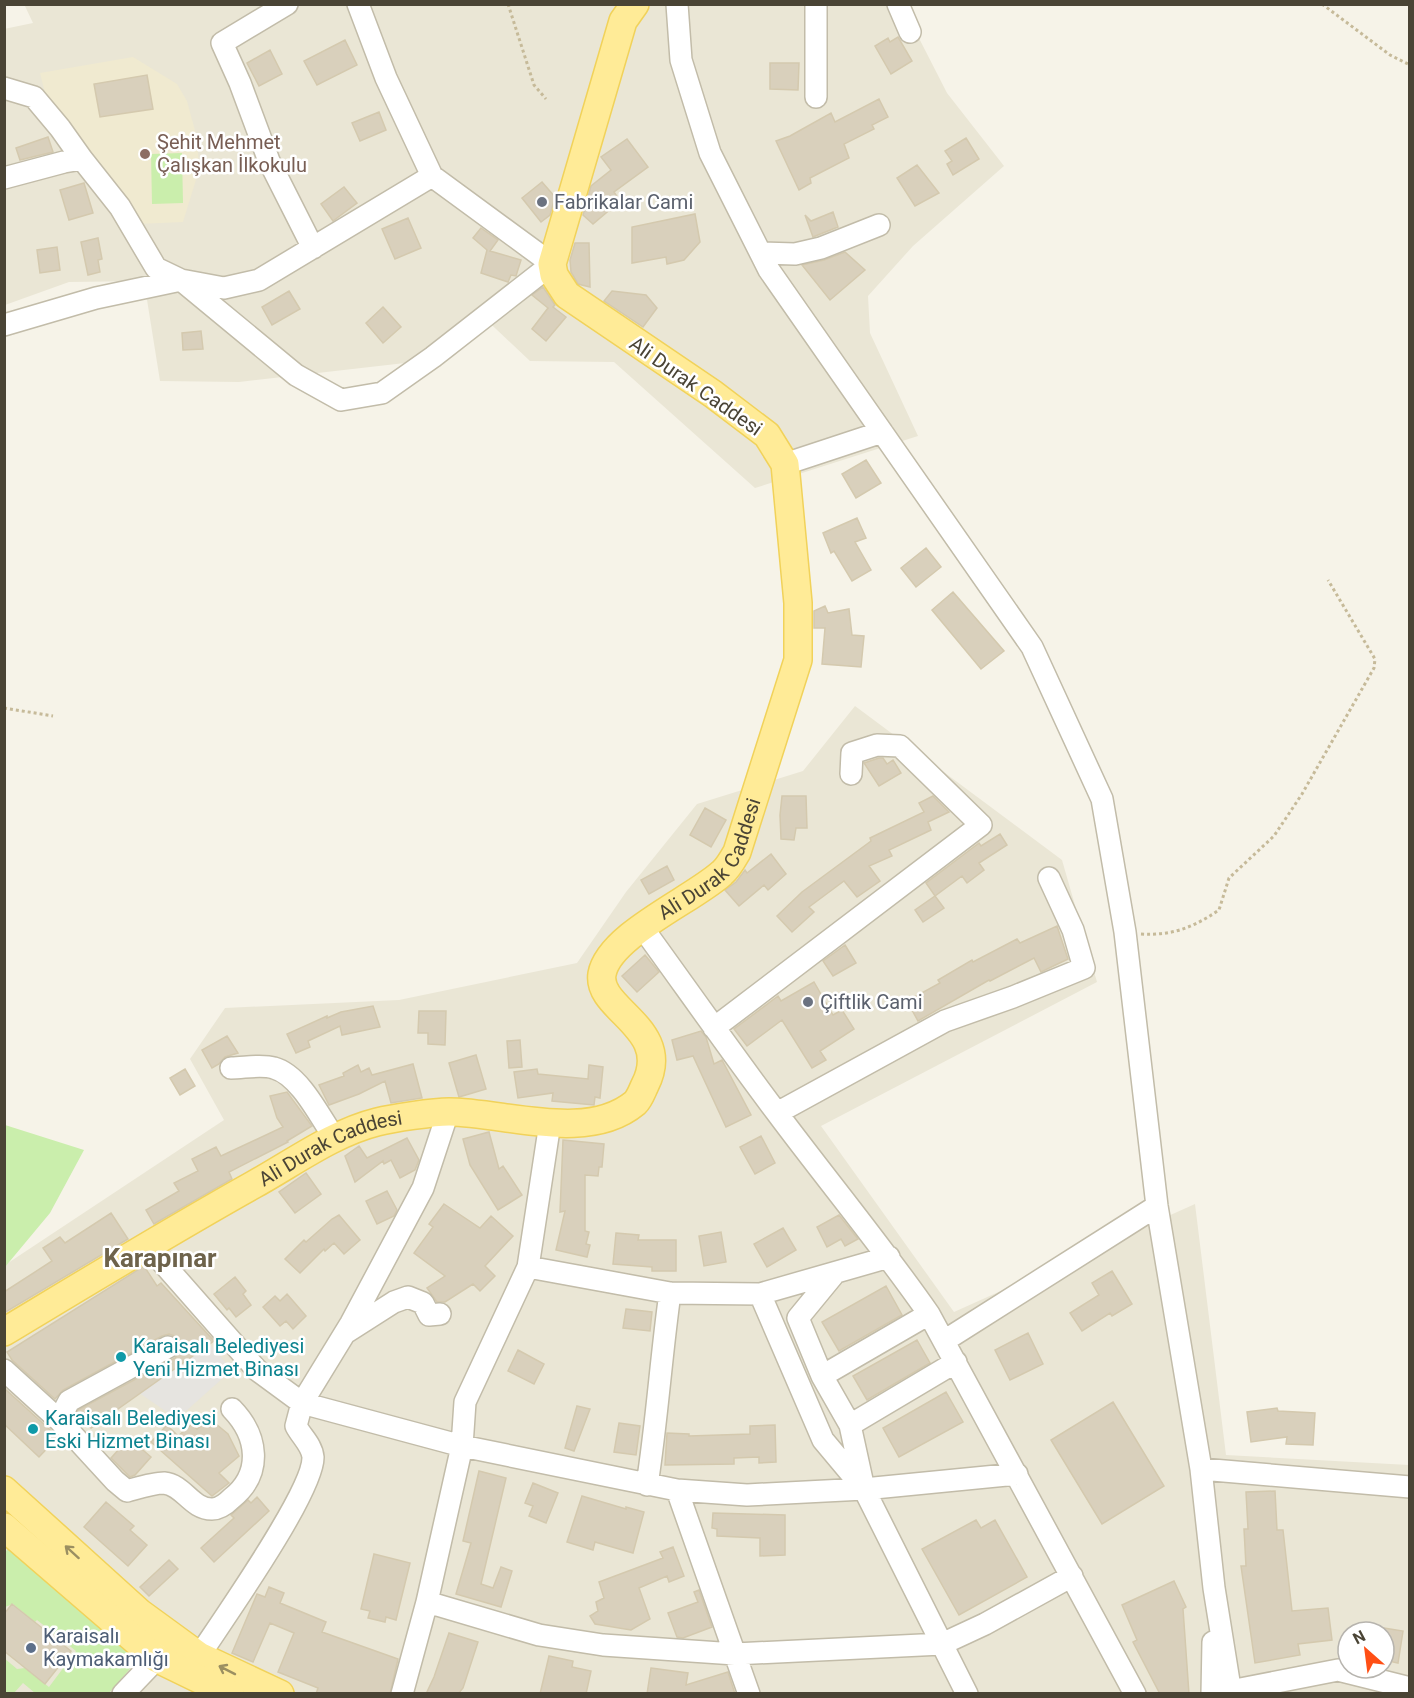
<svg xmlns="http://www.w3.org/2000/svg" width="1414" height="1698" viewBox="0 0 1414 1698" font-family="Roboto,sans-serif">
	<rect width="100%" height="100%" fill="#f6f3e8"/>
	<path fill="#eae6d5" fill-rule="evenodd" d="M24 4 902 5 947 93 1004 166 913 246 868 296 870 333 918 436 755 488 614 362 530 361 477 311 405 363 239 382 160 381 144 281 69 282 5 305 4 29 33 23Z
		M855 706 1062 860 1097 982 821 1126 954 1312 1195 1204 1226 1455 1409 1465V1693L5 1694V1265L224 1120 190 1059 225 1008 399 1000 577 963 626 892 697 804 803 771ZM1348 1632H1384V1668H1348Z"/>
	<path fill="#f0ead0" d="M133 57 177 84 187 101 197 138 199 170 183 222 137 224 125 195 45 93 40 73Z"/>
	<path fill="#caeeac" d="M182 153 183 203 152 204 151 154Z
		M5 1125 84 1150 50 1213 5 1267Z
		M9 1547 136 1657 129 1670 108 1694 35 1693 23 1683 14 1693H5L4 1658 17 1669 25 1668 49 1687 76 1651 37 1620 35 1622 13 1604 5 1607V1553Z"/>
	<path fill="#e6e4e0" d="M160 1288 232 1370 177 1419 132 1388 91 1428 25 1375Z"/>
	<path fill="#d9d0bc" stroke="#d4c9ae" stroke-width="1.5" d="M898 37 912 61 891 74 875 46 888 38 890 42Z
		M345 40 357 65 317 85 304 61Z
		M270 50 282 74 259 86 247 63Z
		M770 63H799L798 90 770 89Z
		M147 75 153 109 100 117 94 84Z
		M879 99 888 117 872 125 874 129 844 144 849 158 810 178 811 183 799 190 776 141 790 136 831 113 835 122Z
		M379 112 386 130 360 141 352 123Z
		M48 137 53 152 20 160 16 148Z
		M966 138 979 159 953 175 947 164 952 161 945 151Z
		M627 139 648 167 614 192 620 201 593 224 583 215 591 186 611 170 601 157Z
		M917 165 939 193 915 206 897 178Z
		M542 182 555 197 550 215 541 222 522 198Z
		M84 183 93 213 69 220 60 190Z
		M344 187 357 203 333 221 321 204Z
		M833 212 838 227 813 237 805 215 811 221Z
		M695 214 700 242 684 260 667 264 666 257 632 263V227Z
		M408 218 421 248 395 259 382 229Z
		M481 228 498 240 490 251 521 260 516 276 511 275 508 282 481 273 487 250 473 238Z
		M98 238 102 259 98 260 100 272 88 275 81 242Z
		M575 243H589L590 287 578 284 571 272 570 260Z
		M57 247 60 270 40 273 37 250Z
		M845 252 865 270 830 300 802 265 824 260Z
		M543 287 555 305 553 307 566 317 546 341 532 329 548 308 532 295Z
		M289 291 300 309 272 325 262 307Z
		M612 291 646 295 657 308 643 327 604 301Z
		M383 307 401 327 383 343 366 323Z
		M201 331 203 349 183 350 182 333Z
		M866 460 881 483 856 498 842 474Z
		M857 518 866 538 855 542 871 570 852 581 834 551 831 553 823 533Z
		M926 548 941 567 916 587 901 568Z
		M953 592 1004 651 981 669 932 610Z
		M825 606 828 613 849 609 852 635 864 636 861 667 822 664 825 628H814V611Z
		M879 758H883L887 764 893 760 901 773 879 786 864 763Z
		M782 796H806L807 828H796L794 840 781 839 780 815Z
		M933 796 949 812 928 822 931 830 889 850 892 856 869 866 880 881 857 897 844 881 809 907 814 912 792 932 777 916 802 892 871 841 870 838 924 812 919 803Z
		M705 808 726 820 711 847 690 835Z
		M1000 834 1007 845 979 863 984 870 967 883 962 876 935 896 926 883 979 843 981 846Z
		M771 854 786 874 768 890 764 885 739 906 725 890 736 882 745 870 747 873Z
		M667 866 674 880 649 894 641 880Z
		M935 896 944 908 923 922 915 910Z
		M1057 926 1068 959 1041 972 1034 958 990 981 989 980 918 1021 907 1001 940 983 938 980 972 960 973 962 1017 939 1020 943Z
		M845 945 856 963 833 976 823 961Z
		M645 955 659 972 637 992 622 976Z
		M814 982 833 1015 842 1010 854 1029 820 1051 826 1060 812 1068 782 1020 747 1046 734 1029 778 996 781 1001Z
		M373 1006 380 1027 342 1035 340 1026 308 1041 310 1047 296 1053 287 1034 327 1016V1018L341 1012Z
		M419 1011H446L445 1045 428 1044V1033H418Z
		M701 1031 706 1037 714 1064 722 1060 751 1115 726 1127 693 1056 677 1060 672 1040Z
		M227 1036 238 1053 225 1057 219 1064 212 1068 202 1050Z
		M520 1040 522 1067 509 1068 507 1041Z
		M476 1055 486 1089 459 1097 449 1063Z
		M413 1064 422 1098 391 1103 385 1081 359 1094 329 1105 319 1085 344 1076 343 1073 358 1065 361 1072 369 1068 372 1075Z
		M589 1065 603 1067 600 1098 595 1097 594 1105 552 1101 553 1093 518 1098 514 1072 537 1069 538 1074 588 1079Z
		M185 1069 195 1086 180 1095 170 1078Z
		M287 1092 312 1126 287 1141 288 1142 229 1172 232 1179 154 1224 146 1210 179 1191 174 1183 198 1171 192 1159 216 1147 221 1156 283 1127 277 1118 270 1096Z
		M489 1132 499 1169 503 1166 522 1195 498 1210 470 1165 463 1139Z
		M761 1136 775 1163 755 1174 740 1147Z
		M407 1138 419 1160 415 1170 400 1178 391 1160 384 1164 383 1161 355 1182 345 1156 359 1146 367 1158Z
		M563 1140 604 1144 602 1167H599L598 1176 585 1175V1231L589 1232 586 1244 590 1245 587 1257 556 1250 565 1211 560 1212Z
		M306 1173 321 1194 295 1213 279 1192Z
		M387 1191 397 1210 394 1216 377 1224 366 1201Z
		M444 1204 480 1228 491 1216 513 1236 485 1266 495 1276 480 1291 473 1284 445 1302H437L427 1288 445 1276 414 1253 433 1227 429 1224Z
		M111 1213 128 1239 4 1313V1292L52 1261 43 1248 60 1237 65 1243Z
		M339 1215 360 1240 344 1254 334 1243 325 1251 324 1249 300 1273 285 1259 304 1240 306 1242 332 1219Z
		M839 1215 858 1239 845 1246 841 1239 827 1247 817 1227Z
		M783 1228 796 1250 767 1267 754 1244Z
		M721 1232 726 1262 704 1266 699 1236Z
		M616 1233 639 1235 638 1240H676V1271H652V1267L613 1264Z
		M144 1266 157 1286 161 1283 214 1341 91 1428 75 1416 78 1410 175 1358 179 1353 181 1347 175 1336 169 1334 162 1336 63 1390 55 1399 12 1360 7 1352Z
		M1112 1271 1132 1304 1112 1316 1110 1313 1082 1331 1070 1313 1099 1295 1092 1283Z
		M235 1277 246 1291 243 1294 251 1305 236 1317 229 1308 227 1310 214 1294Z
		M886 1286 902 1315 839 1351 822 1322Z
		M287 1294 306 1316 293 1329 286 1321 280 1326 263 1307 275 1296 280 1301Z
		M626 1309 652 1312 650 1331 623 1328Z
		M1028 1333 1043 1364 1010 1380 995 1350Z
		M917 1340 930 1363 867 1400 853 1376Z
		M518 1350 544 1364 534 1384 508 1371Z
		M4 1388 58 1437 39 1457 4 1424Z
		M946 1392 963 1422 899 1457 883 1428Z
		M1113 1402 1164 1486 1102 1524 1051 1440Z
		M577 1406 590 1409 574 1451 565 1448Z
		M1277 1408 1278 1411 1315 1413 1313 1445 1286 1444 1287 1437 1251 1442 1247 1412Z
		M210 1419 228 1434 239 1456 219 1473 229 1483 212 1496 151 1442 167 1425 178 1436 191 1425 197 1429Z
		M619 1423 640 1426 636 1455 614 1452Z
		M775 1425 776 1462 759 1463V1457L734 1458V1464L665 1465 667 1433 689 1434V1436L750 1434V1426Z
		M129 1438 151 1457 135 1475 130 1477 111 1458Z
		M479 1471 506 1478 481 1584 493 1588 501 1567 512 1571 501 1607 456 1594 471 1543 463 1541Z
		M533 1483 558 1493 546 1523 529 1516 533 1506 525 1503Z
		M1275 1491 1277 1530H1283L1292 1611 1328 1608 1332 1640 1298 1644 1300 1655 1255 1663 1241 1566H1246L1244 1529H1248L1246 1492Z
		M582 1496 626 1509V1507L644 1512 633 1553 595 1542 593 1550 567 1542Z
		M257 1497 269 1511 214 1562 201 1548 234 1518 231 1515 248 1500 251 1503Z
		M106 1502 134 1526 130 1530 147 1545 128 1566 84 1527Z
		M713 1513 785 1515V1555L760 1556V1538L717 1536V1529L712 1528Z
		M976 1520 981 1528 995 1520 1027 1577 959 1615 922 1549Z
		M673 1547 684 1576 669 1582 667 1576 639 1588 650 1619 631 1630 595 1624 590 1616 598 1611 596 1602 604 1598 599 1582 663 1558 660 1552Z
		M374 1554 410 1563 396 1620 386 1617 385 1622 368 1618 370 1611 361 1609Z
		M169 1560 178 1569 149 1596 140 1587Z
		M1174 1581 1186 1607 1183 1609 1189 1694H1160L1133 1642 1137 1640 1122 1605Z
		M269 1587 284 1593 280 1603 326 1622 322 1632 398 1659 390 1694H316L318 1688 278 1672 294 1633 270 1623 253 1662 232 1653 257 1594 265 1597Z
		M699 1590 712 1627 683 1638 677 1637 668 1613 698 1602 694 1592Z
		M12 1604 71 1651 45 1684 4 1651V1614Z
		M1384 1628 1403 1631 1398 1663 1384 1660Z
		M449 1633 478 1642 463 1688 458 1694H426L434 1677Z
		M549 1656 573 1661 572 1667 591 1671 586 1694H540Z
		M651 1668 688 1673 686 1685 728 1672 735 1694H647Z"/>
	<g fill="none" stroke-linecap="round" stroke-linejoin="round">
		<g stroke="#c2bca9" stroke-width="24">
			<path id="minor" d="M287 4 222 43 240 83 269 161 313 248
				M677 4 681 60 710 153 769 270 1032 647 1102 799 1125 932 1157 1206 1201 1469 1214 1588 1231 1694
				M898 4 910 32
				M4 88 34 97 60 128 82 159
				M816 97V4
				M4 178 64 162 82 159 120 207 156 268 181 280 296 375 341 400 382 393 433 357 552 264 432 176 386 78 358 4
				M761 253 795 254 821 248 879 225
				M4 325 96 298 181 280 224 288 259 280 432 176
				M785 464 882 432
				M642 927C687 989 731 1052 777 1113 827 1180 881 1245 929 1314L1135 1694
				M714 1028 981 825 900 746 877 745 852 753 851 774
				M231 1068C244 1068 261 1064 274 1068 300 1075 320 1117 335 1139
				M777 1113 945 1021 1013 997 1084 968 1073 930 1049 878
				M147 1245 257 1370 302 1403 462 1446 677 1490 747 1495 864 1489 1017 1474
				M528 1267 670 1293 760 1294 889 1257
				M760 1294 823 1440 864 1489 850 1425 822 1376 798 1318 835 1273
				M347 1332 394 1302 408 1297 423 1303 429 1315 440 1314
				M944 1341 1157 1206
				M4 1370 59 1420 115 1481 127 1491C138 1488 153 1483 164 1483 184 1485 191 1509 212 1509 220 1509 227 1503 232 1498 263 1473 258 1436 232 1409
				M822 1376 929 1314
				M59 1420 69 1401 168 1347
				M850 1425 956 1362
				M1201 1469 1410 1487
				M647 1485C657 1421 661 1357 670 1293
				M864 1489 967 1694
				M677 1490 749 1694
				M427 1602 539 1635 603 1645 735 1654 942 1644 985 1624 1072 1576
				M199 1656C222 1621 314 1491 313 1457 312 1445 301 1436 296 1426L302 1403 351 1323 423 1188 448 1112
				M1230 1691 1338 1670 1410 1688
				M123 1694 167 1648
				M402 1694 427 1602 462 1446 465 1402 528 1267 550 1123
				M1212 1694 1213 1642"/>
		</g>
		<g stroke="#f1d25a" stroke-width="30">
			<g id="major">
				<path id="s1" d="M4 1332C87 1282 169 1232 253 1185 293 1163 333 1133 377 1122 393 1118 433 1112 449 1112 504 1112 587 1143 635 1103 640 1098 642 1091 645 1085 674 1028 596 1010 602 974 609 935 694 899 722 873 728 868 733 859 737 852L798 660V603L785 464 767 435 713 394 567 295 554 275 552 264 623 21 635 4"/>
				<path d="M4 1490 140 1613 199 1656 280 1694"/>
				<path d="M4 1527 156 1658 230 1694"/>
			</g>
		</g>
		<path stroke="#c6ba99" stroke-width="3" stroke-dasharray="3 3" stroke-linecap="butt" d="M508 4 534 85 546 99
			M1322 4 1390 55 1410 65
			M4 708 53 716
			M1141 934C1172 936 1194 927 1219 910L1229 878 1274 836 1302 794 1374 668 1375 659 1328 580"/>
		<use href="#minor" stroke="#fff" stroke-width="21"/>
		<use href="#major" stroke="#ffeb97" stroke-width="27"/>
	</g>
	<defs><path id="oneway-shaft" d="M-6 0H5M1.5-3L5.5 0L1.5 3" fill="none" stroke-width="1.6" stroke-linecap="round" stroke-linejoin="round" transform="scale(1.5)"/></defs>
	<g stroke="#9b8f61">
		<use href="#oneway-shaft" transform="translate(72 1552) rotate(-138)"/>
		<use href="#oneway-shaft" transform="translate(227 1670) rotate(-153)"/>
	</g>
	<circle fill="#8d6e63" stroke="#fff" stroke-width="2" cx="145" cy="154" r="6"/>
	<g fill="#6b7280" stroke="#fff" stroke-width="2">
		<circle cx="542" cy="202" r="6"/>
		<circle cx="808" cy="1002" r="6"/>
	</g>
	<g fill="#0f9aa8" stroke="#fff" stroke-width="2">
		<circle cx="121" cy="1357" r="6"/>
		<circle cx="33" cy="1429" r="6"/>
	</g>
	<circle fill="#5c6f8a" stroke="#fff" stroke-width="2" cx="31" cy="1648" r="6"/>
	<g text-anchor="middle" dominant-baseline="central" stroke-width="5" stroke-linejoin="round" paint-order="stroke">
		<g font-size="20" fill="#785e54" stroke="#fff" text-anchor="start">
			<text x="157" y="142">Şehit Mehmet<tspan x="157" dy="23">Çalışkan İlkokulu</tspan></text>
		</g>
		<g font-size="20" fill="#5b616d" stroke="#fff" text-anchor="start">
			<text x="554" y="202">Fabrikalar Cami</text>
			<text x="820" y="1002">Çiftlik Cami</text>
		</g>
		<g font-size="20" fill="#4a4435" stroke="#fff">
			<text transform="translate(696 386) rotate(35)">Ali Durak Caddesi</text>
			<text stroke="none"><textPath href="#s1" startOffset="1005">Ali Durak Caddesi</textPath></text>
			<text stroke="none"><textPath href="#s1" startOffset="376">Ali Durak Caddesi</textPath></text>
		</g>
		<g font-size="20" fill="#0d838f" stroke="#fff" text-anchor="start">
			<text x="133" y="1346">Karaisalı Belediyesi<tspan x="133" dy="23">Yeni Hizmet Binası</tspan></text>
			<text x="45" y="1418">Karaisalı Belediyesi<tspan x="45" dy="23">Eski Hizmet Binası</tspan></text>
		</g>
		<g font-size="20" fill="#4e5e75" stroke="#fff" text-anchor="start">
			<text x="43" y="1636">Karaisalı<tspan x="43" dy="23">Kaymakamlığı</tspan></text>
		</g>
		<g font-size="26" font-weight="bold" fill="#6e634b" stroke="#fff">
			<text x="160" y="1258">Karapınar</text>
		</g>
	</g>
	<rect width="1414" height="1698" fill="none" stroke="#4a4435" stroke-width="12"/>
	<g transform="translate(1366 1650) rotate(332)"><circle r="28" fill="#ffffff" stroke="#b7b4ae" stroke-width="1.5"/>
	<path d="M0-4.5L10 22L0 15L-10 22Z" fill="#ff4f15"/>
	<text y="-9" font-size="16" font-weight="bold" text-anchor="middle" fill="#4a4435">N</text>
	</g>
</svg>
